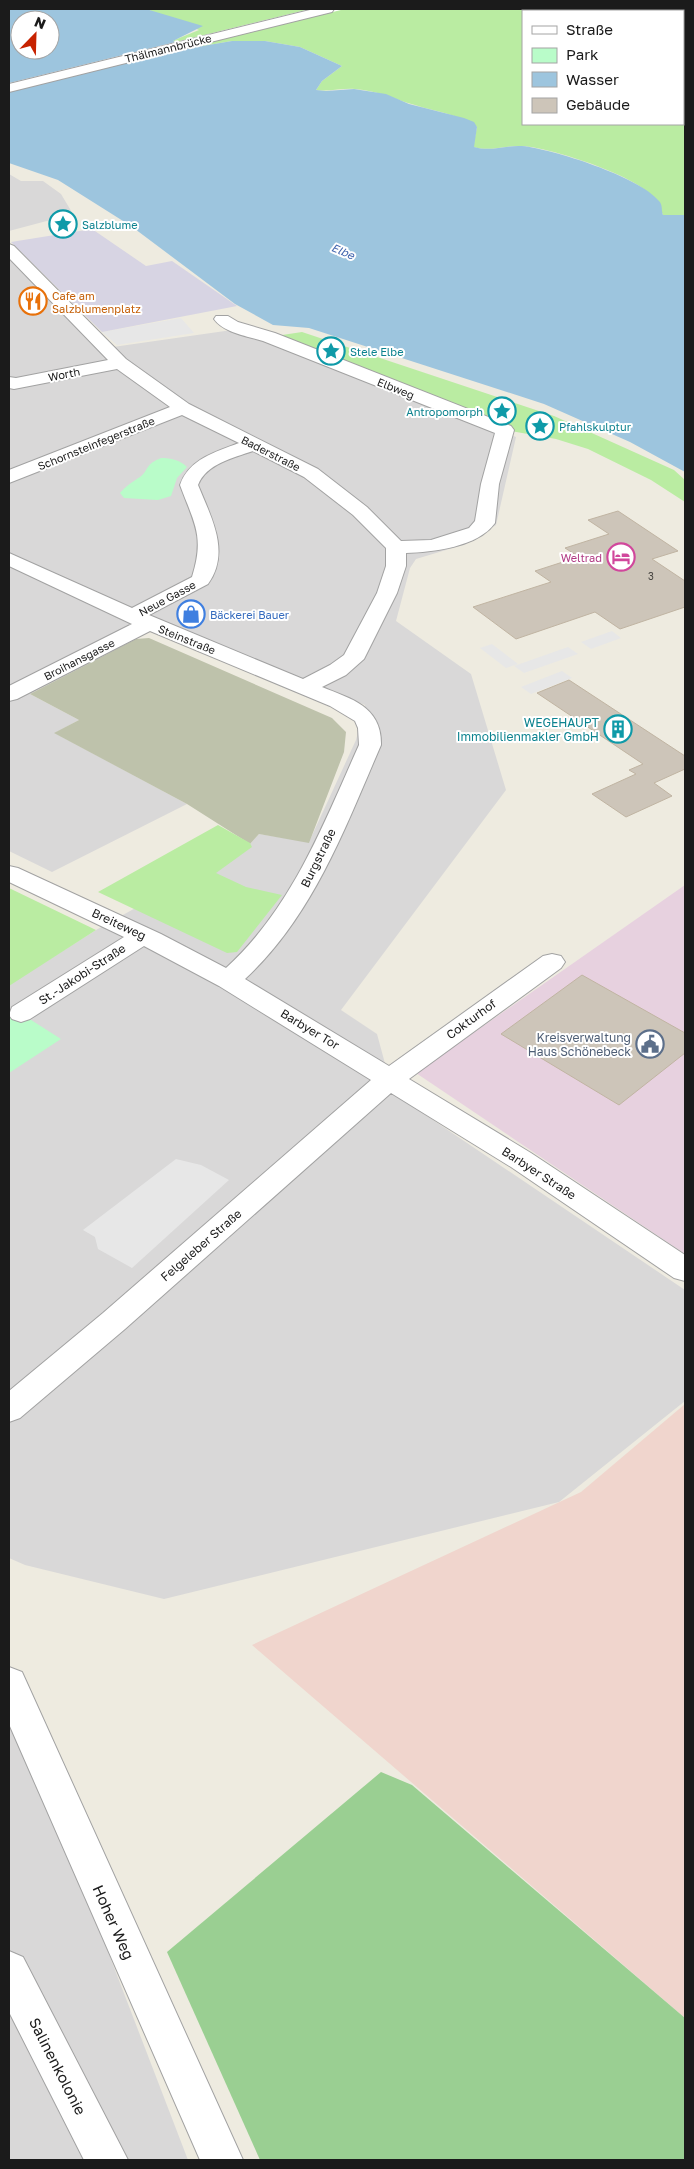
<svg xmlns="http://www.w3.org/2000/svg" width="694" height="2169" viewBox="0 0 694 2169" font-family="'Golos Text',sans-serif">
	<rect width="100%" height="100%" fill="#eeebe0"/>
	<path fill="#d9d8d8" d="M609 9H685V101H683V11H607Z
		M9 174 21 181H43L61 194 73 214 9 231Z
		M9 256 113 347 246 328 516 437 496 525 466 544 416 559 410 568 396 621 471 674 506 790 341 1010 377 1034 393 1093 685 1290V1401L559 1502 164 1599 25 1565 9 1558V985L96 930 250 844 259 834 309 842 356 740 365 705 162 623 136 639 30 694 79 720 55 733 187 804 52 872 9 851Z
		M9 1694 188 2160H9Z"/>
	<path fill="#f0d5cd" d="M685 1404V2018L252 1645 581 1492Z"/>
	<path fill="#e7d1df" d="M685 885V1254L416 1073Z"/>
	<path fill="#bec2ab" d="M149 638 332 718 346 732 344 752 309 843 259 834 250 844 187 804 54 733 79 720 30 694 136 639Z"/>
	<path fill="#baeca2" d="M146 9H609L607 11H523V124H683V101H685V215H663C660 207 652 196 645 190 623 172 551 148 523 146 505 145 490 152 473 147L477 127C459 114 436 112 415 105 393 99 379 91 355 89 342 88 329 92 316 90L322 81 342 66 300 47 265 41H232L191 48 172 41 199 30Z
		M302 332 554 416 674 470 685 480V502L651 480 588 449 556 439 505 430 269 337Z
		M218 825 250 843 252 847 216 873 246 887 282 895 237 952 227 953 98 892Z
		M9 888 96 930 9 986Z"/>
	<path fill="#9acf92" d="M381 1772 412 1785 685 2018V2160H260L167 1952Z"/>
	<path fill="#b9fcc9" d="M161 458C171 458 180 460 187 467L177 478 171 496 158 500 124 498 120 493C126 486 132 482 140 477 149 470 145 464 161 458Z
		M9 1013 18 1019 28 1018 61 1039 9 1073Z"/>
	<path fill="#e7e7e7" d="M181 318 194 333 117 345 102 332Z
		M612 631 621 638 591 649 581 642Z
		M492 644 518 664 506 668 480 648Z
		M568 647 578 654 524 673 514 666Z
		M562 671 572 678 531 694 521 687Z
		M176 1159 201 1165 229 1180 132 1268 98 1249 95 1237 83 1230Z"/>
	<path fill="#d7d4e3" d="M92 229 146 266 172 261 237 306 102 332 11 242Z"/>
	<path fill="#9dc5de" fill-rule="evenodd" d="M9 9H146L203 26 173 41 191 48 232 41H265L300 47 342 66 322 81 316 90 326 91 354 89 386 94 409 104 464 118 474 122 477 127 474 147C490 152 506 145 522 146 553 149 640 177 659 201 663 205 661 210 663 215H685V472L630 442 544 404 309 328 273 325 235 304 131 226 58 180 9 163ZM20 20H50V50H20Z"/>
	<path fill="#fff" d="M310 9H345L9 92V83Z"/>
	<path fill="#cdc5b9" stroke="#c0b4a2" d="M618 511 678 551 652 559 685 581V607L620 629 595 612 516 639 473 607 551 582 535 571 569 560 567 558 576 555 565 548 609 534 588 520Z
		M569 680 685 756V769L654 783 672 796 626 817 592 794 636 774 629 770 643 764 537 693Z
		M582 975 685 1033V1053L619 1105 501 1034Z"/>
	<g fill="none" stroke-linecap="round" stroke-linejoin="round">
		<g stroke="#a2a2a2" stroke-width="2">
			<path id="minor" d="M314 9H334L332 12 9 92V84Z
				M631 9H643V11H631Z
				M683 52 685 53V62L683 61Z
				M683 88H685V96H683Z
				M9 244 14 246 126 359 189 404 318 469 367 507 401 541 431 540 469 528 475 521 481 484 495 433 263 341C247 336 224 333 214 319L216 316H228L238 322 275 333 511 426 514 430 499 484 495 523C478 547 433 552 406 553V566L397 593 364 659 346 675 322 687C352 699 382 707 381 745 345 828 313 916 245 979L389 1066 543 956 552 954 561 956 565 962 561 968 409 1079 531 1153 685 1255V1281L674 1278 511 1167 391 1093 125 1329 20 1418 9 1422V1391L103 1313 371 1080 219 986 144 946 30 1019 21 1022 12 1019 9 1015 12 1007 124 937 9 882V866L18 868 161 934 226 968C292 908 323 825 359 745L358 728 355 721 330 706 150 631 17 699 9 701V686L132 624 9 566V553L132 608 192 577C205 536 194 523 180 485 189 459 215 452 239 443L182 415 9 483V470L170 407 117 369 14 389 9 388V377L16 378 108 360 9 258ZM253 451 304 477 353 515 386 548V566L377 593 344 655 330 665 303 679 149 615 208 584C231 552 211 517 198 485 206 464 233 458 253 451Z
				M9 1667 22 1672 243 2160H200L9 1724Z
				M9 1951 23 1957 128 2160H84L9 2012Z"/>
		</g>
		<use href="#minor" fill="#fff" fill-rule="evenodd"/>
	</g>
	<defs>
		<g id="sight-ring" transform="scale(1.4375)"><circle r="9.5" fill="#fff" stroke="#0f9aa8" stroke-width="1.5"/><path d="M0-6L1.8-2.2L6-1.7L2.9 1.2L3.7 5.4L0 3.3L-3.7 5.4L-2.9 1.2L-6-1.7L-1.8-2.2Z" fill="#0f9aa8"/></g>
		<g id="restaurant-ring" transform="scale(1.4375)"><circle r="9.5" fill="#fff" stroke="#e8710a" stroke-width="1.5"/><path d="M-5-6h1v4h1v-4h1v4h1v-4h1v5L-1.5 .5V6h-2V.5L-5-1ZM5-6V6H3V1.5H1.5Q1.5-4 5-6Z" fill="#e8710a"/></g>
		<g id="hotel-ring" transform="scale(1.4375)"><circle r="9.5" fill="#fff" stroke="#d1479c" stroke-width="1.5"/><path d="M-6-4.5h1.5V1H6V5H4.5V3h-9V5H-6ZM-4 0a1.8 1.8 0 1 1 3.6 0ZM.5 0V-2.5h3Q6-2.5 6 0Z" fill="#d1479c"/></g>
		<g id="shop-ring" transform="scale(1.4375)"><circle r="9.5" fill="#fff" stroke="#3f7fe0" stroke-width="1.5"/><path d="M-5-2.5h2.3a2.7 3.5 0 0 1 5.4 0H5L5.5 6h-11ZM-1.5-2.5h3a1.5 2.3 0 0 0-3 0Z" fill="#3f7fe0"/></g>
		<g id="building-ring" transform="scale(1.4375)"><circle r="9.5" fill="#fff" stroke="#0f9aa8" stroke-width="1.5"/><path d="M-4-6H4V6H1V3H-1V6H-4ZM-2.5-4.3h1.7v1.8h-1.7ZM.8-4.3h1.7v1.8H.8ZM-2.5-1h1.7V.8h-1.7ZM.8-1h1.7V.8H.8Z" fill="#0f9aa8"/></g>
		<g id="civic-ring" transform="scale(1.4375)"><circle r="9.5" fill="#fff" stroke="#5c6f8a" stroke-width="1.5"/><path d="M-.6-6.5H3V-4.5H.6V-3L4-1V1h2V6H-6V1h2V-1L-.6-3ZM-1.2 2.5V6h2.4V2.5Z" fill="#5c6f8a"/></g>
	</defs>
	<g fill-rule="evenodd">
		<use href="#sight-ring" x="63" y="224"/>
		<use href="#restaurant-ring" x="33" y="301"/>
		<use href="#sight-ring" x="331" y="351"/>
		<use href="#sight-ring" x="502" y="411"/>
		<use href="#sight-ring" x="540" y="426"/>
		<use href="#hotel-ring" x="621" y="557"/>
		<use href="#shop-ring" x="191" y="614"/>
		<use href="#building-ring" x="618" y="729"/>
		<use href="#civic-ring" x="650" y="1044"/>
	</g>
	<g text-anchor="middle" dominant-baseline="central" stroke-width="4" stroke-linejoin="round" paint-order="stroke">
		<g font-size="10" fill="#484642">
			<text x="651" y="576">3</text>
		</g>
		<g font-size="11" fill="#1b1b1b" stroke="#fff">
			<text transform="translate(168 48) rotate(-14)">Thälmannbrücke</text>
			<text transform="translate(64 374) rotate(-11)">Worth</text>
			<text transform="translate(396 388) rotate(22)">Elbweg</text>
			<text transform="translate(96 443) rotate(-22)">Schornsteinfegerstraße</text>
			<text transform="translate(271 453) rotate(27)">Baderstraße</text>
			<text transform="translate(167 598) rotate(-28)">Neue Gasse</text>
			<text transform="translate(187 639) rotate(22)">Steinstraße</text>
			<text transform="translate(79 659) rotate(-27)">Broihansgasse</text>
		</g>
		<g font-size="11" fill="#0d838f" stroke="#fff" text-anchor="start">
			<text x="82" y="224">Salzblume</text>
			<text x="350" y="351">Stele Elbe</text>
			<text x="483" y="411" text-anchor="end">Antropomorph</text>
			<text x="559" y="426">Pfahlskulptur</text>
		</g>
		<g font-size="11" font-style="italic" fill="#4467af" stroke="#fff">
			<text transform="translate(343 251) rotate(23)">Elbe</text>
		</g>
		<g font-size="11" fill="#c56008" stroke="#fff" text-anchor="start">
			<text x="52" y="295">Cafe am<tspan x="52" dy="13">Salzblumenplatz</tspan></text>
		</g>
		<g font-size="11" fill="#b23c85" stroke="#fff" text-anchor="end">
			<text x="602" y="557">Weltrad</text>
		</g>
		<g font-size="11" fill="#366cbe" stroke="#fff" text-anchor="start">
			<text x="210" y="614">Bäckerei Bauer</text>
		</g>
		<g font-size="12" fill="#0d838f" stroke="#fff" text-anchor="end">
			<text x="599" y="722">WEGEHAUPT<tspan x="599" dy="14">Immobilienmakler GmbH</tspan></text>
		</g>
		<g font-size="12" fill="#1b1b1b" stroke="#fff">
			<text transform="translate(318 858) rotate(-64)">Burgstraße</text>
			<text transform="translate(119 924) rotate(25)">Breiteweg</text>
			<text transform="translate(82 974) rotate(-33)">St.-Jakobi-Straße</text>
			<text transform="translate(471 1019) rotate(-36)">Cokturhof</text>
			<text transform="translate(310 1029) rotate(31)">Barbyer Tor</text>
			<text transform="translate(539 1173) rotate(33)">Barbyer Straße</text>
			<text transform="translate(201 1245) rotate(-41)">Felgeleber Straße</text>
		</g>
		<g font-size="12" fill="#4e5e75" stroke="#fff" text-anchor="end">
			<text x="631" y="1037">Kreisverwaltung<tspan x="631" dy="14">Haus Schönebeck</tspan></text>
		</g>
		<g font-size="15" fill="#1b1b1b" stroke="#fff">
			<text transform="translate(114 1922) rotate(66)">Hoher Weg</text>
			<text transform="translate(58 2066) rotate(63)">Salinenkolonie</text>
		</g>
	</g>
	<rect width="694" height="2169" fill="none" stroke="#1b1b1b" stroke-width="20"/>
	<rect x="522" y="10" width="162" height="115" fill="#ffffff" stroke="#a4a4a4"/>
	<rect x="532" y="26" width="25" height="8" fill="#ffffff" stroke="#a4a4a4"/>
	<text x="566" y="35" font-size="15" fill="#1b1b1b">Straße</text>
	<rect x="532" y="48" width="25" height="15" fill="#b9fcc9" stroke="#a4a4a4"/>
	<text x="566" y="60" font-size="15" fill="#1b1b1b">Park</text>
	<rect x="532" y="72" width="25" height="15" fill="#9dc5de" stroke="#a4a4a4"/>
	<text x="566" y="85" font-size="15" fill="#1b1b1b">Wasser</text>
	<rect x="532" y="98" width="25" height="15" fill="#cdc5b9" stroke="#a4a4a4"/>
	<text x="566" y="110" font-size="15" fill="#1b1b1b">Gebäude</text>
	<g transform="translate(35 35) rotate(23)"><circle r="24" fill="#ffffff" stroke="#a4a4a4"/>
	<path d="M0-4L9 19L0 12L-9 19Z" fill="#c72200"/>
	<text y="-8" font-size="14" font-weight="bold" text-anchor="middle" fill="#1b1b1b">N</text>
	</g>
</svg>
